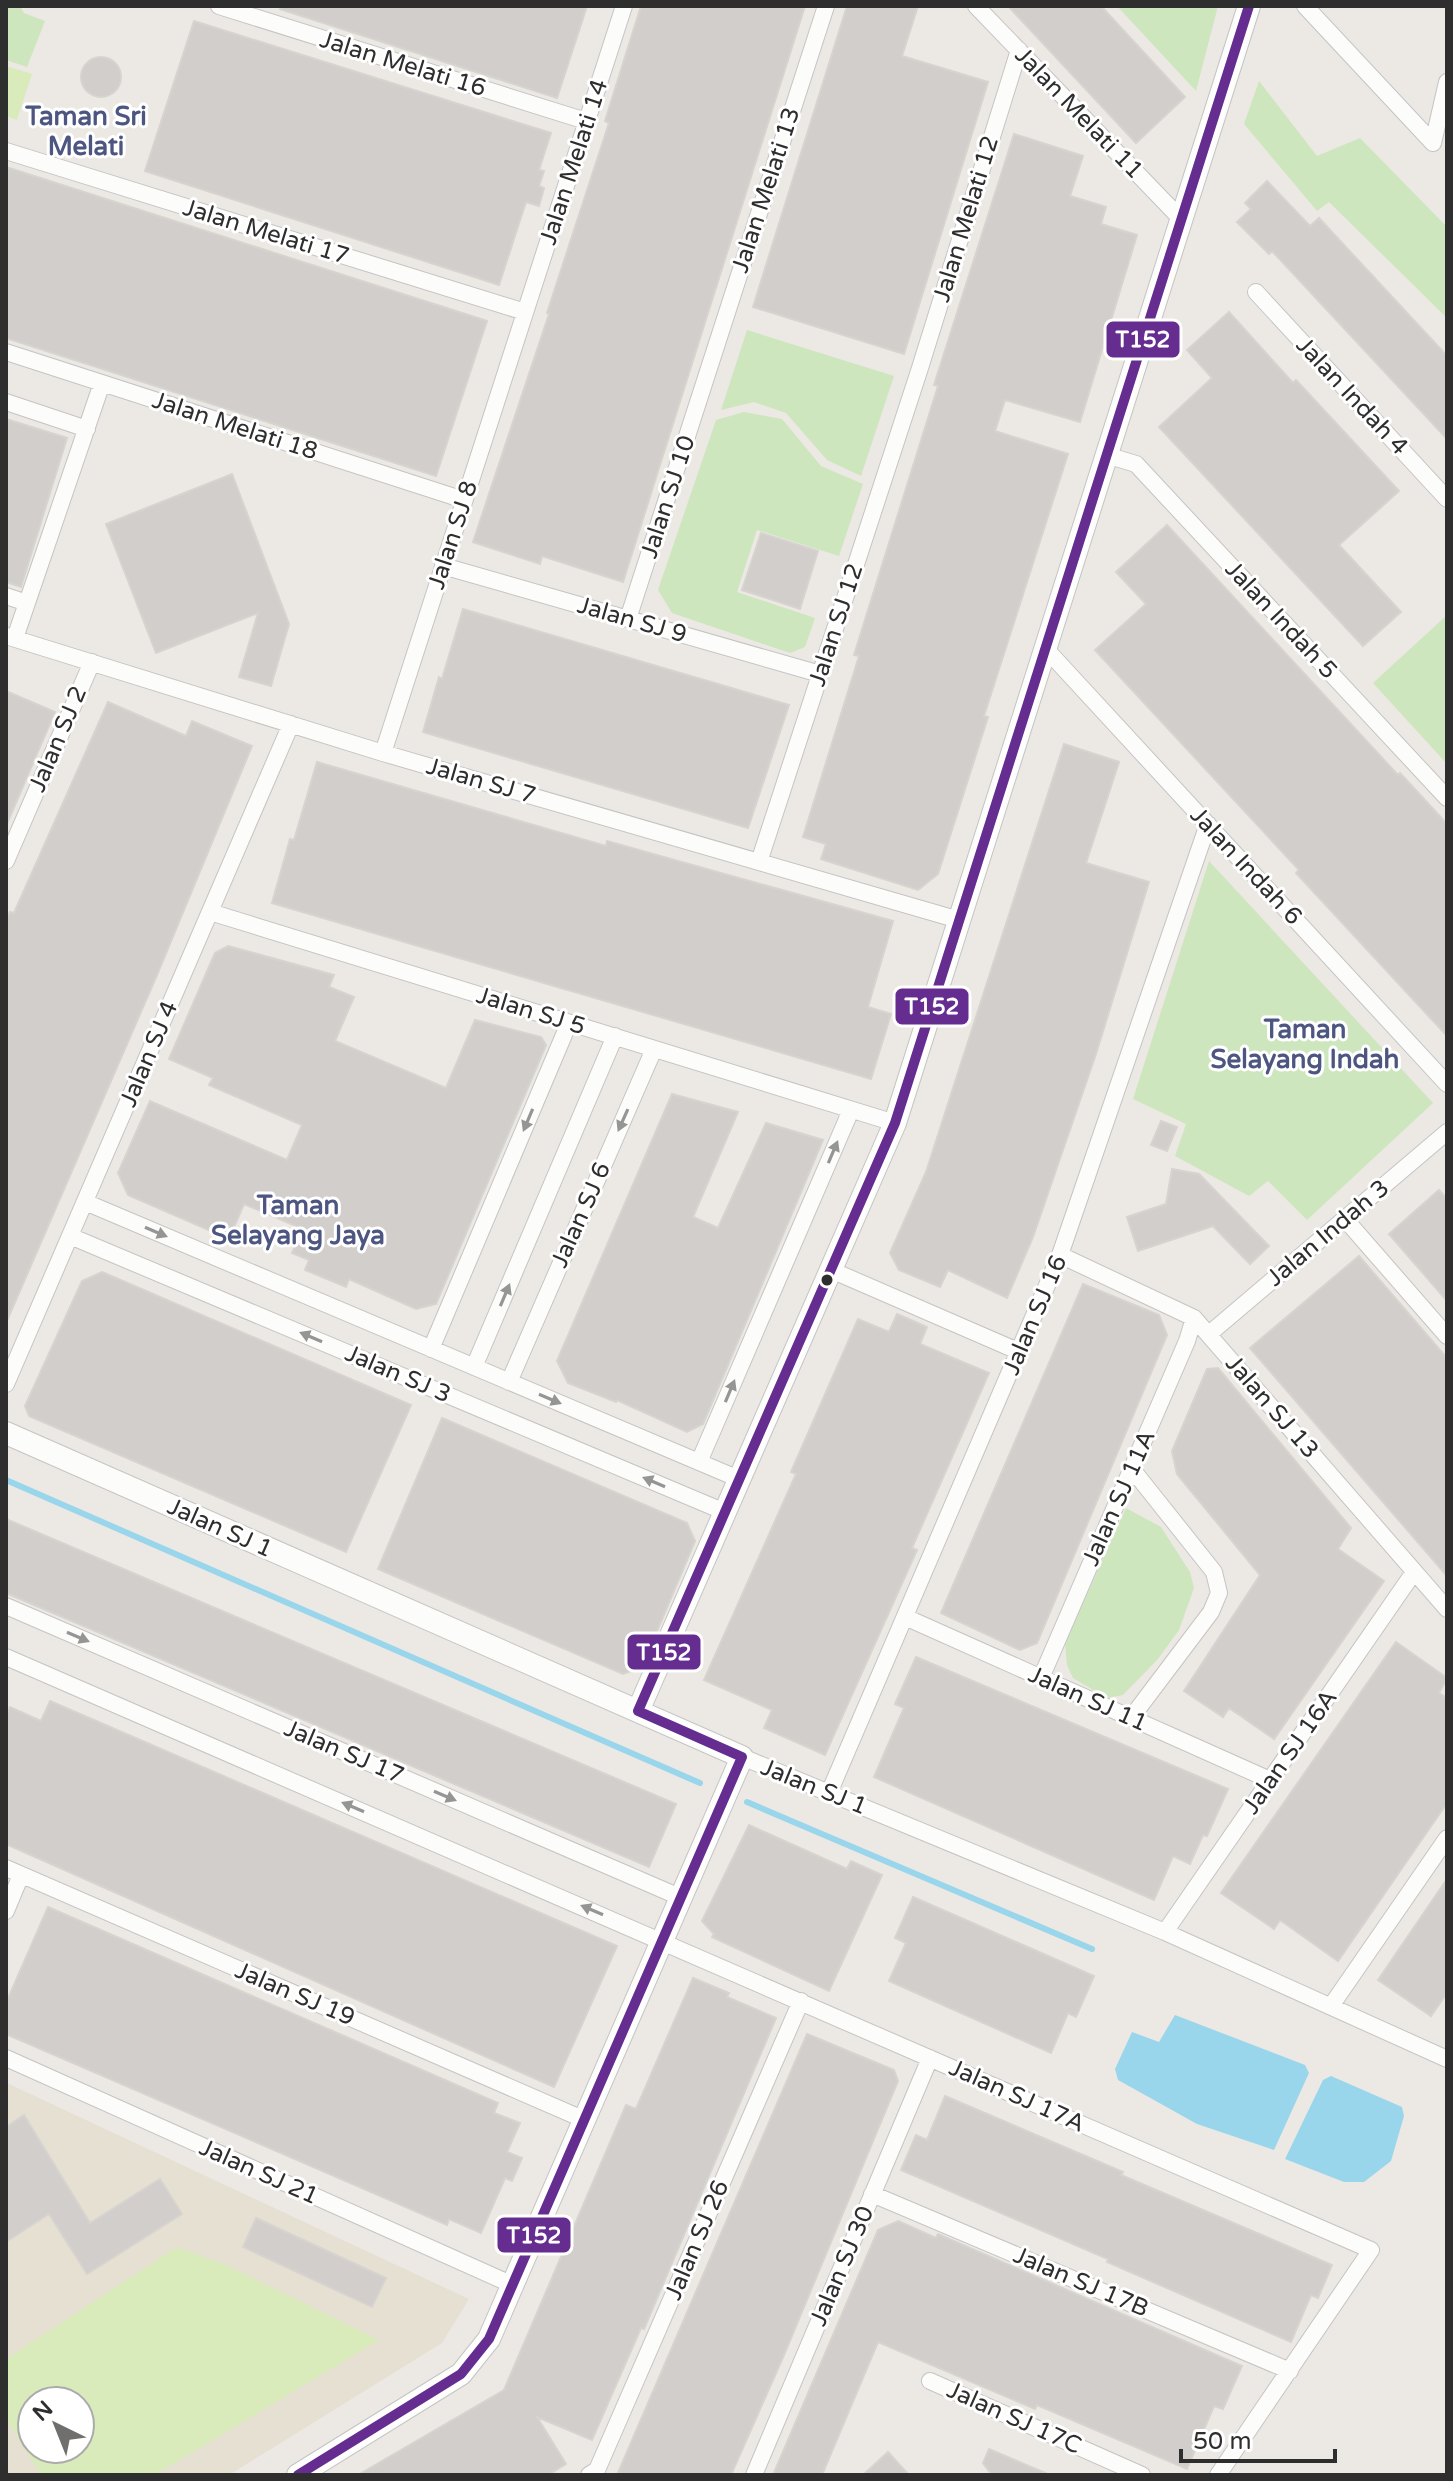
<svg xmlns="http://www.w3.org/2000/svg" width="1453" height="2481" viewBox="0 0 1453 2481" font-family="'Varela Round',sans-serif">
	<rect width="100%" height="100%" fill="#ece8e4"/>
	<path fill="#e6e0d3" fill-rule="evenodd" d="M7 2083 469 2299 442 2343 229 2475H6ZM32 2401H80V2449H32Z"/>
	<path fill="#cee6be" d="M6 6H20L24 13 45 21 27 67 6 60Z
		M1117 6H1218L1196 91Z
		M1259 81 1317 156 1360 138 1447 227V318L1329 202 1317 211 1244 124Z
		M747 330 894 376 861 476 827 460 786 413 754 402 721 410Z
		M744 412 782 419 821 466 863 484 839 556 757 530 737 592 815 618 805 647 790 653 672 613 658 590 716 420Z
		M1447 615V764L1373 683Z
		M1209 861 1433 1103 1307 1220 1268 1181 1249 1196 1175 1156 1186 1124 1133 1099Z
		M1126 1508 1161 1527 1190 1572 1194 1588 1179 1630 1158 1659 1123 1695 1107 1698 1073 1678 1067 1665 1065 1643Z"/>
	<path fill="#d9eabb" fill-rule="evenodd" d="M6 66 32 74 17 120 6 116Z
		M177 2247 226 2265 379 2340 155 2475H41L6 2419V2359ZM32 2401H80V2449H32Z"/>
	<path fill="#99d6ec" d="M1175 2015 1305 2065 1309 2073 1274 2150 1197 2124 1118 2080 1115 2069 1132 2032 1159 2042Z
		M1331 2076 1402 2107 1404 2116 1391 2161 1364 2182H1344L1285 2159 1323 2080Z"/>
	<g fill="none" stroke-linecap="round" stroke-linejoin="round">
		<path stroke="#99d6ec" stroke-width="6" d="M6 1480 700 1783
			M747 1802 1092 1949"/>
	</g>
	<path fill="#d1cecb" stroke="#d7d4d0" stroke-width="2" d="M281 6H587L557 98 280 9Z
		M641 6H805L623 582 542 556 540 564 473 542 549 314 547 313 609 123 605 121Z
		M847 6H918L902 56 988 82 904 354 753 307Z
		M1008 6H1101L1185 97 1136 143Z
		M194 21 551 133 539 170 544 171 539 186 544 188 539 206 526 202 499 285 145 171Z
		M81 77a20 20 0 1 1 40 0a20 20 0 1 1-40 0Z
		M1014 134 1083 156 1070 196 1106 207 1101 224 1137 235 1080 422 1005 400 995 431 1068 454 984 716 988 717 938 874 918 890 821 859 826 844 803 837 859 656 854 655 938 386 934 385Z
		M6 167 487 321 436 476 6 338Z
		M1267 181 1310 226 1319 218 1447 356V439L1272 251 1269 254 1237 222 1251 209 1245 203Z
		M1229 312 1293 383 1296 380 1399 491 1339 545 1401 612 1363 646 1159 427 1212 378 1187 350Z
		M6 419 67 438 21 587 6 582Z
		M232 474 289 624 271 686 239 677 258 613 156 653 106 524Z
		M1167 525 1398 775 1400 773 1447 824V1036L1296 873 1299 870 1095 650 1146 604 1116 572Z
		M761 533 818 551 800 609 742 590Z
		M463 609 789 705 748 828 423 732 439 677 442 679Z
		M6 691 55 712 6 826Z
		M108 702 186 736 192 721 252 746 157 975 6 1323V921L10 912 14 913Z
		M1064 744 1119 762 1086 863 1149 882 1096 1054 1033 1237 1007 1298 948 1270 940 1287 899 1270 890 1253 926 1172Z
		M317 762 606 846 607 841 893 921 868 1007 891 1014 871 1079 272 903 290 839 294 840Z
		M228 946 334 975 329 987 354 997 335 1041 446 1088 475 1020 541 1037 546 1045 436 1304 416 1309 349 1279 346 1287 305 1270 309 1260 292 1253 303 1229 244 1204 229 1239 128 1195 118 1173 150 1101 287 1160 302 1125 209 1085 213 1078 169 1059 215 953Z
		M672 1094 738 1112 693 1217 718 1228 766 1123 823 1140 703 1424 687 1432 617 1400 616 1402 568 1383 557 1361Z
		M1161 1121 1177 1127 1167 1151 1151 1145Z
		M1172 1169 1199 1174 1269 1246 1250 1264 1213 1226 1138 1251 1127 1217 1166 1204Z
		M1439 1190 1447 1199V1301L1389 1234Z
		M1359 1256 1447 1358V1576L1250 1348Z
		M102 1272 411 1405 346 1552 29 1416 25 1406 82 1281Z
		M1083 1284 1159 1315 1167 1335 1037 1643 1020 1650 941 1613Z
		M897 1314 927 1327 920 1344 989 1373 912 1548 917 1550 825 1755 764 1728 772 1710 704 1680 796 1474 791 1472 858 1319 889 1332Z
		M1218 1368 1351 1528 1338 1549 1384 1581 1274 1739 1229 1708 1223 1717 1184 1691 1260 1575 1177 1474 1172 1451 1207 1369Z
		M442 1418 687 1523 695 1541 642 1667 623 1674 378 1569Z
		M6 1519 676 1804 649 1867 6 1593Z
		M1396 1642 1447 1678 1439 1693 1447 1698V1803L1338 1961 1280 1920 1274 1929 1221 1893Z
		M916 1657 1228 1789 1207 1836 1203 1835 1190 1864 1173 1856 1154 1900 874 1777 904 1708 895 1704Z
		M50 1701 617 1946 554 2087 6 1844V1716L10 1707 41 1721Z
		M749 1825 847 1869 851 1861 882 1875 829 1991 712 1937 714 1934 702 1921Z
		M1447 1879V1993L1431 2016 1378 1980Z
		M913 1897 1094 1976 1076 2017 1068 2013 1051 2053 889 1981 906 1943 895 1938Z
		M48 1907 498 2103 494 2113 520 2123 507 2152 522 2158 512 2181 505 2178 481 2233 449 2219 447 2225 6 2034V2003Z
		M693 1978 729 1993 727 1997 776 2018 644 2329 641 2328 592 2440 537 2417 566 2464 548 2475H358L504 2390 626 2105 636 2109Z
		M807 2034 894 2070 898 2081 784 2355 731 2475H617Z
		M945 2096 1123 2172 1121 2175 1332 2265 1318 2298 1311 2295 1291 2342 1107 2262 1108 2259 901 2170 916 2135 927 2140Z
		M24 2115 90 2223 160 2179 182 2214 87 2274 49 2214 6 2242V2127Z
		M256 2218 386 2278 372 2307 243 2247Z
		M898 2221 936 2238 938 2234 1242 2366 1223 2409 1214 2406 1187 2469 1037 2405 1035 2409 878 2342 822 2475H773L878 2230Z
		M989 2449 1050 2475H992L983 2463Z
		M888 2452 909 2475H863Z"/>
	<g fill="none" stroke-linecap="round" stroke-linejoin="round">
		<g stroke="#c5c4c5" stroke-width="18">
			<path id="minor" d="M219 6 586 121
				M976 6 1182 220
				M1305 6 1433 143
				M1433 143 1447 82
				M6 151 525 312
				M1256 292 1447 499
				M6 352 464 500
				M6 402 87 429
				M1106 455 1136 464 1447 798
				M443 566 820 674
				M6 596 27 603
				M628 619 826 6
				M6 636 383 753 959 920
				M15 638 102 383
				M1045 648 1447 1084
				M383 753 624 6
				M6 861 92 662
				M759 862 920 368 1019 50
				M210 912 895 1123
				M85 1202 739 1479
				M1345 1219 1447 1336
				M70 1236 725 1512
				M1060 1255 1194 1318 1447 1609
				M831 1270 1020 1352
				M1209 1334 1447 1132
				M431 1349 569 1023
				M474 1367 615 1036
				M509 1382 654 1049
				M6 1384 291 724
				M699 1462 851 1110
				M6 1606 682 1898
				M905 1617 1270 1780
				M6 1657 1371 2250 1218 2475
				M1041 1678 1187 1341 1194 1318
				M1131 1718 1211 1612 1219 1593 1214 1572 1132 1469
				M742 1757 1165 1932 1447 2059
				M829 1793 1060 1255 1208 824
				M6 1868 585 2120
				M6 1911 21 1875
				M1165 1932 1414 1572
				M1331 2006 1447 1838
				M6 2058 513 2285
				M872 2194 1290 2371
				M930 2381 1142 2475
				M589 2475 597 2470 801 2001
				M754 2475 930 2058"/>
		</g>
		<g stroke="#c5c4c5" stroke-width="24">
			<path id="tertiary" d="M6 1433 742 1757 489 2339 461 2374 298 2475
				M638 1711 895 1123 1249 6"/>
		</g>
		<use href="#minor" stroke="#fcfcfb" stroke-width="16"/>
		<use href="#tertiary" stroke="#fcfcfb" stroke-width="22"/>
		<g stroke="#fff" stroke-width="16">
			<path id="bus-1" d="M298 2475 461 2374 489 2339 742 1757 638 1711 895 1123 1249 6"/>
		</g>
		<use href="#bus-1" stroke="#662d91" stroke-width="10"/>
	</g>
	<defs><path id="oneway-solid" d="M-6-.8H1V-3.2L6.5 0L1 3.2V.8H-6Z" transform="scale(2)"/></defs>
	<g fill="#959594">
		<use href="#oneway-solid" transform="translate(528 1120) rotate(113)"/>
		<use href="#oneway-solid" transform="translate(623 1120) rotate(114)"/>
		<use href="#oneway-solid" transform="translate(833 1152) rotate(-67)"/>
		<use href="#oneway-solid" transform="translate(156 1232) rotate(23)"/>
		<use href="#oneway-solid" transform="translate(505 1295) rotate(-67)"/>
		<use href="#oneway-solid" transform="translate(311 1337) rotate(-157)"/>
		<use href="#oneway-solid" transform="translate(730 1391) rotate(-67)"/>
		<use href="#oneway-solid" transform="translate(550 1399) rotate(23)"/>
		<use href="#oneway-solid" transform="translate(654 1482) rotate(-157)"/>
		<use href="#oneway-solid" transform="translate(78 1637) rotate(23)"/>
		<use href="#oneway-solid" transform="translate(445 1796) rotate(23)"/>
		<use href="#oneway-solid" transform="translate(353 1807) rotate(-157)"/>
		<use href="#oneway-solid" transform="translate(592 1910) rotate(-157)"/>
	</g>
	<circle fill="#2e2e2e" stroke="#fff" stroke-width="3" cx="827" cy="1280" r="7"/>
	<g text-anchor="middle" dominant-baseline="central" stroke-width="6" stroke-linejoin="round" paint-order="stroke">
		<g font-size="24" fill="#2e2e2e" stroke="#fff">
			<text transform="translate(403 64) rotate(17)">Jalan Melati 16</text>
			<text transform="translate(1079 113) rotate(46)">Jalan Melati 11</text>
			<text transform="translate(574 162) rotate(-72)">Jalan Melati 14</text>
			<text transform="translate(766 190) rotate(-72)">Jalan Melati 13</text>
			<text transform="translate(966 219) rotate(-73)">Jalan Melati 12</text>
			<text transform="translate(266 232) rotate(17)">Jalan Melati 17</text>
			<text transform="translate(1352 396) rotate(47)">Jalan Indah 4</text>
			<text transform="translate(235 426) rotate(18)">Jalan Melati 18</text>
			<text transform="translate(668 497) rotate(-72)">Jalan SJ 10</text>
			<text transform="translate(453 535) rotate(-72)">Jalan SJ 8</text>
			<text transform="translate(632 620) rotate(16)">Jalan SJ 9</text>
			<text transform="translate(1281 620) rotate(47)">Jalan Indah 5</text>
			<text transform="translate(836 625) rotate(-72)">Jalan SJ 12</text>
			<text transform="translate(58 739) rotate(-67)">Jalan SJ 2</text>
			<text transform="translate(481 781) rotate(16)">Jalan SJ 7</text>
			<text transform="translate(1246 866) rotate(47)">Jalan Indah 6</text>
			<text transform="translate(531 1011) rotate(17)">Jalan SJ 5</text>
			<text transform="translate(149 1054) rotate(-67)">Jalan SJ 4</text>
			<text transform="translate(581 1215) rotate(-66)">Jalan SJ 6</text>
			<text transform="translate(1328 1233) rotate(-40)">Jalan Indah 3</text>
			<text transform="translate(1035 1315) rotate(-67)">Jalan SJ 16</text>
			<text transform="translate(398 1374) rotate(23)">Jalan SJ 3</text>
			<text transform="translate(1272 1407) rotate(49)">Jalan SJ 13</text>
			<text transform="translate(1119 1498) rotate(-66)">Jalan SJ 11A</text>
			<text transform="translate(220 1528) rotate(24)">Jalan SJ 1</text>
			<text transform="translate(1088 1699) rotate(24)">Jalan SJ 11</text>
			<text transform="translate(344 1752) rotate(23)">Jalan SJ 17</text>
			<text transform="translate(1290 1752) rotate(-55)">Jalan SJ 16A</text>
			<text transform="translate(814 1787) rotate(22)">Jalan SJ 1</text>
			<text transform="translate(295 1994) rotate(23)">Jalan SJ 19</text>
			<text transform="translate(1017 2096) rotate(24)">Jalan SJ 17A</text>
			<text transform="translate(259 2172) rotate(24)">Jalan SJ 21</text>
			<text transform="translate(697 2240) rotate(-67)">Jalan SJ 26</text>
			<text transform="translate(842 2266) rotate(-67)">Jalan SJ 30</text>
			<text transform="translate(1081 2282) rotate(23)">Jalan SJ 17B</text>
			<text transform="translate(1014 2418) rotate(24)">Jalan SJ 17C</text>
		</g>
		<g font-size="26" font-weight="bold" fill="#4d5680" stroke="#fff">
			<text x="86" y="116">Taman Sri<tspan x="86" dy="30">Melati</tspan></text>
			<text x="1305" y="1029">Taman<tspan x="1305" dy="30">Selayang Indah</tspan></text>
			<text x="298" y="1205">Taman<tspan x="298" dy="30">Selayang Jaya</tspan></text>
		</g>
	</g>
	<g stroke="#fff" stroke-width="3">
		<rect x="1105" y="320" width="76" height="39" rx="8" fill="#662d91"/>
		<rect x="894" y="987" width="76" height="39" rx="8" fill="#662d91"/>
		<rect x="626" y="1633" width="76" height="38" rx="8" fill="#662d91"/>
		<rect x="496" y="2216" width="76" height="38" rx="8" fill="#662d91"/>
	</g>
	<g font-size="22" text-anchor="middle" font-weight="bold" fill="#fff">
		<text x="1143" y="347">T152</text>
		<text x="932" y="1014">T152</text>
		<text x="664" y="1660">T152</text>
		<text x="534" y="2243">T152</text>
	</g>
	<rect width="1453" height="2481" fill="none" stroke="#2e2e2e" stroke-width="16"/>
	<g transform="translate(56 2425) rotate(317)"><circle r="38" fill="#ffffff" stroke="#ababab" stroke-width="2"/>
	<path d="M0-6L14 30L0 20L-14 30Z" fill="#706f6e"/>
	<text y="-12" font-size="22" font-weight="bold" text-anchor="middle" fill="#2e2e2e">N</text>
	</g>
	<path d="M1181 2449v12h154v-12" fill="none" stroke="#2e2e2e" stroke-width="4"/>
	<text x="1193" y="2449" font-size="24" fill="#2e2e2e" stroke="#ffffff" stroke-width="6" paint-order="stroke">50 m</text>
</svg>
